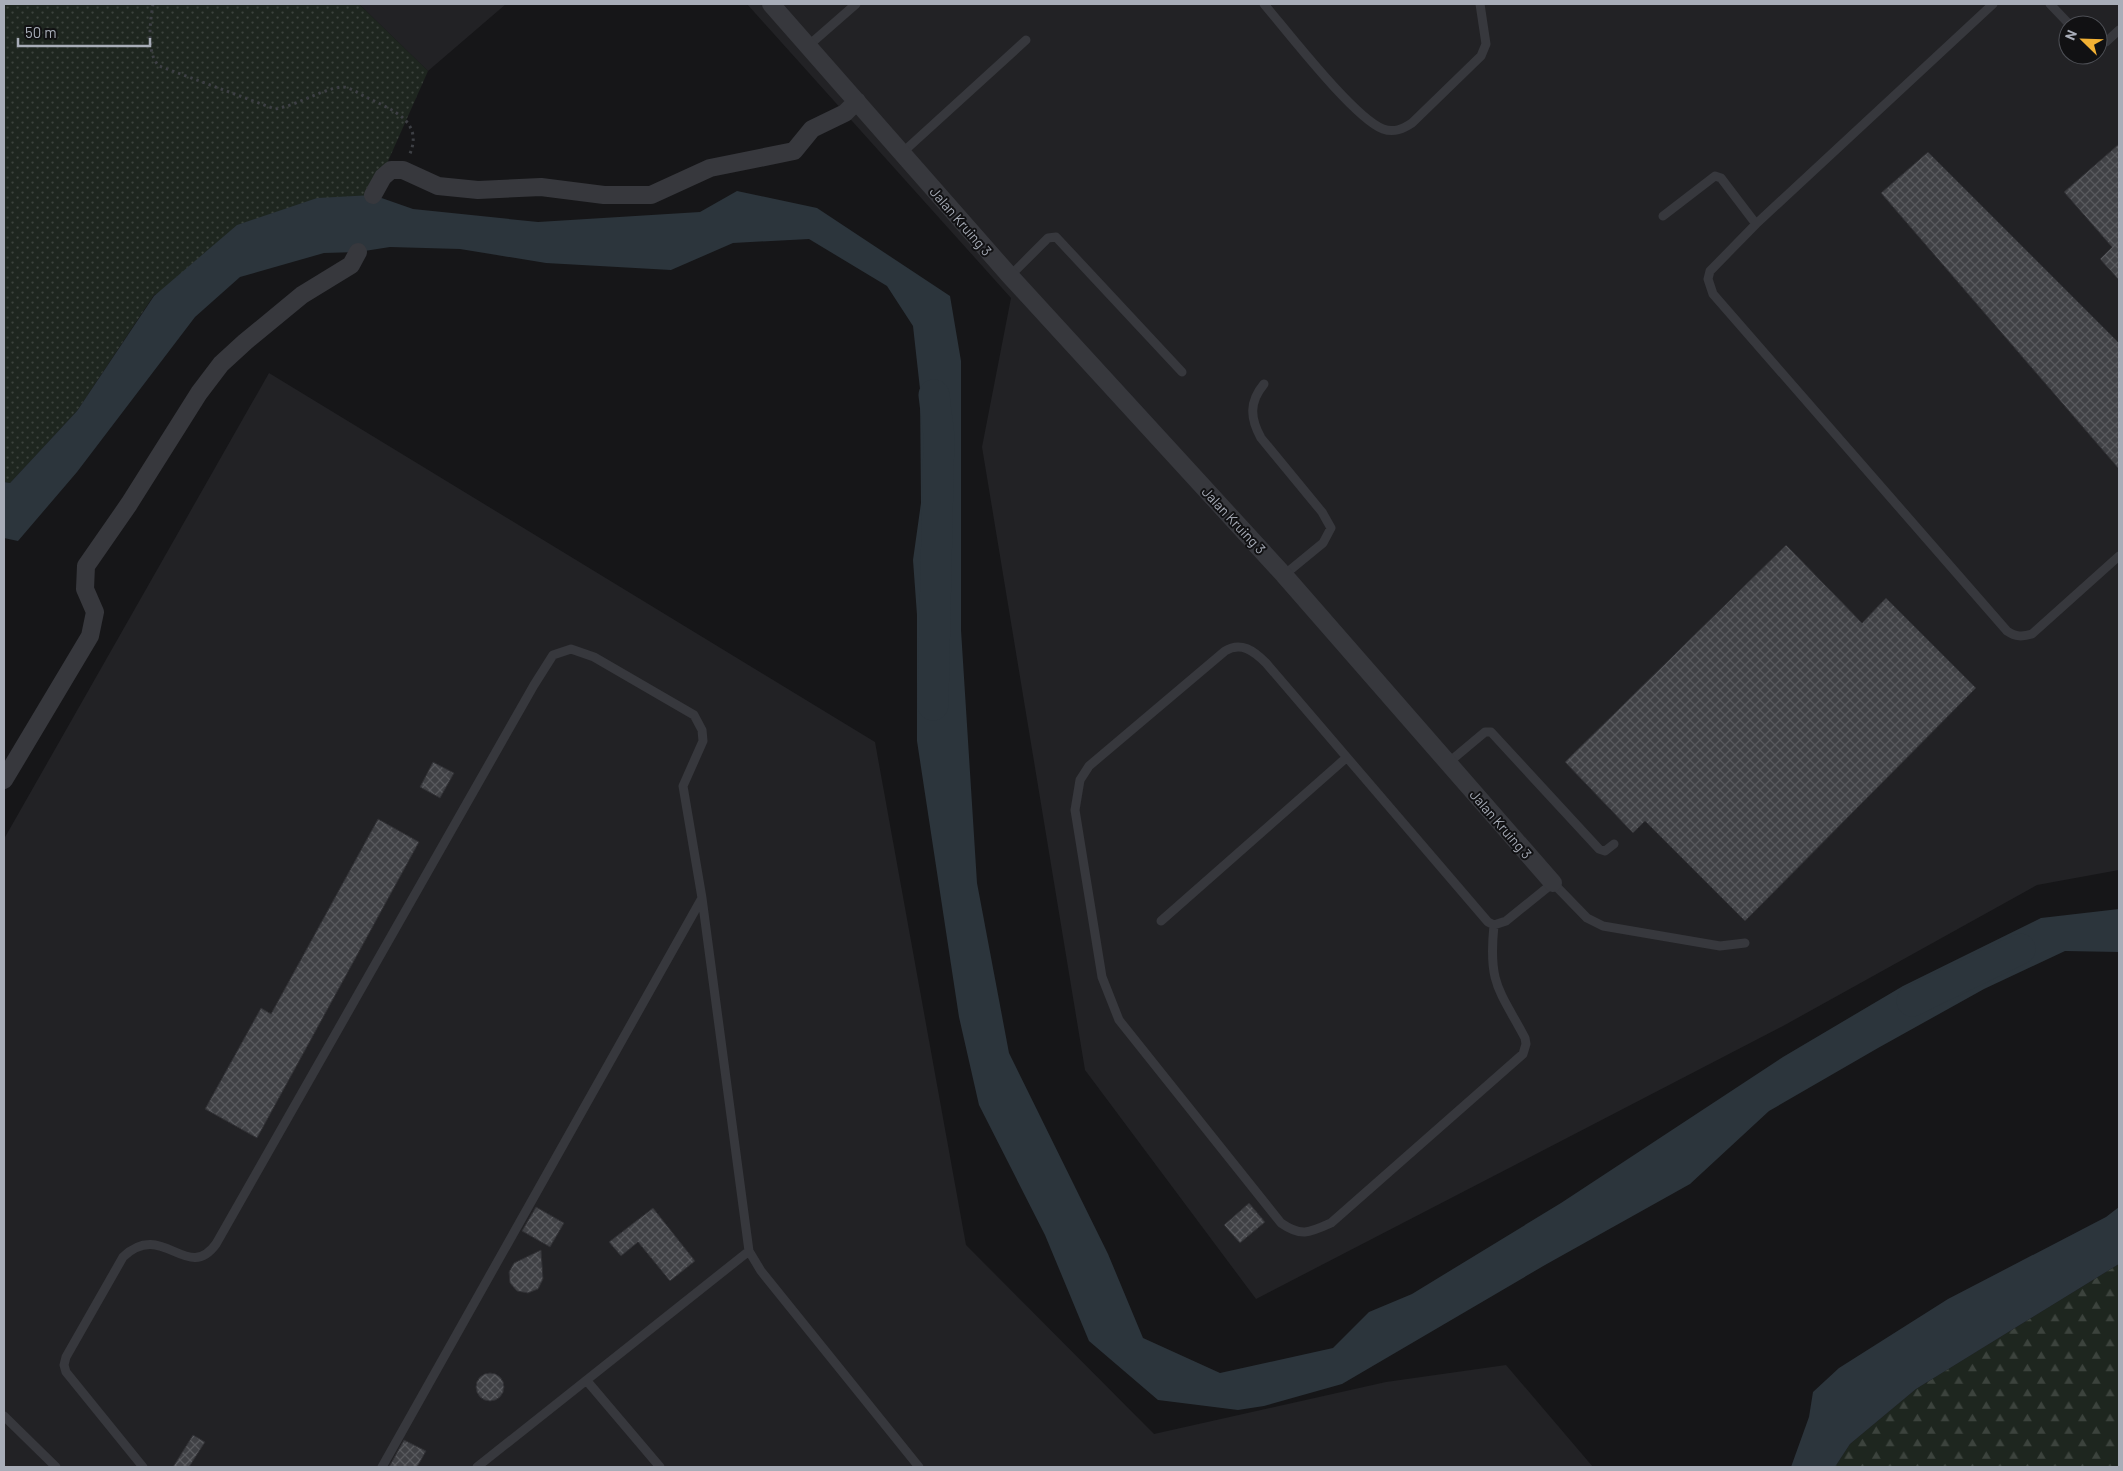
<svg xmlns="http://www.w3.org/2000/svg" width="2123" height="1471" viewBox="0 0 2123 1471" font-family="Barlow,sans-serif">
	<defs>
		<pattern id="grass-dots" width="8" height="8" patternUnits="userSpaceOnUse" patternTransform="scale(1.25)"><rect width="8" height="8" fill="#1e261f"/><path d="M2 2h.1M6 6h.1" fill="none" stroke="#3c433d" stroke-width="1.8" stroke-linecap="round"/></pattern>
		<pattern id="forest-firs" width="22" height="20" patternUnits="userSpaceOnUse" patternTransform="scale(1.25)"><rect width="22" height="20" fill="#1e261f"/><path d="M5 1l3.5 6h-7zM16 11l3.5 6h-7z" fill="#3c433d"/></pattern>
		<pattern id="building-cross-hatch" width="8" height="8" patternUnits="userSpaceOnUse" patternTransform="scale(1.25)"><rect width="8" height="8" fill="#404145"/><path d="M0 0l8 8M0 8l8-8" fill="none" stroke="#595a5e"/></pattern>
	</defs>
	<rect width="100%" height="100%" fill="#161618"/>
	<path fill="#222225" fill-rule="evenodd" d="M359 4H506L428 71Z
		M747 4H2119V870L2037 885 1783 1026 1256 1299 1085 1070 982 447 1011 298ZM2068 25H2098V55H2068Z
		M269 373 875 742 966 1245 1154 1434 1386 1382 1506 1365 1593 1467H4V839Z"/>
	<path fill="url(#grass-dots)" d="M4 4H359L428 71 373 195 154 295 77 411 10 483 4 482Z"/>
	<path fill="url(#forest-firs)" d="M2119 1264V1467H1835L1850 1444 1916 1389Z"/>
	<path fill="#2c353c" d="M737 191 817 208 950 296 961 361V630L977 883 1009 1053 1108 1254 1143 1338 1220 1373 1333 1348 1369 1312 1412 1294 1561 1203 1783 1057 1903 986 2041 918 2119 909V952L2065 951 1984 989 1878 1048 1769 1111 1690 1184 1545 1265 1342 1384 1264 1406 1238 1410 1158 1400 1089 1341 1045 1235 979 1105 959 1017 917 741V615L913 560 921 503 920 389 913 326 887 286 809 239 733 243 671 270 546 263 460 249 390 247 358 252 324 253 240 277 195 317 77 472 18 541 4 538V482L10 483 77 411 154 296 237 225 317 198 373 195 413 209 538 222 700 212Z
		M2119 1207V1264L1916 1389 1850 1444 1835 1467H1791L1809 1417 1813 1392 1839 1368 1948 1299 2106 1217Z"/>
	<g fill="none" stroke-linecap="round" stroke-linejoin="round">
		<path stroke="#2c353c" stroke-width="31" d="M933 705 939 436 934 395
			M1912 1001 2020 949"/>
	</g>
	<path fill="url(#building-cross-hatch)" stroke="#303034" d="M2119 144V280L2100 259 2112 247 2064 192Z
		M1928 152 2119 343V469L1881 193Z
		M1786 545 1862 623 1886 598 1976 688 1745 921 1645 821 1633 833 1565 762Z
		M433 762 454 773 440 798 420 787Z
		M378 819 419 842 257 1138 205 1109 261 1008 271 1014Z
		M1249 1203 1265 1222 1240 1243 1224 1225Z
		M536 1207 564 1223 550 1247 522 1231Z
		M653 1208 695 1261 670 1281 638 1242 621 1256 609 1242Z
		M541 1250 543 1279 538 1289 528 1293 517 1291 510 1283 509 1272 514 1263Z
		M476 1387a14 14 0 1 1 28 0a14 14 0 1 1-28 0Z
		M193 1435 205 1442 189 1467H173Z
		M404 1440 426 1451 417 1467H389Z"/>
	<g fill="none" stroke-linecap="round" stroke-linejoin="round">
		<path stroke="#3d3f44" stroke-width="3" stroke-dasharray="2.5 4" stroke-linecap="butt" d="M153 4C150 22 146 53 159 66L275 109C298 105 320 90 341 87 349 86 359 94 366 97 392 110 425 121 409 156"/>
		<path stroke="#37383d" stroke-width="9" d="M1264 4C1287 31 1354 118 1383 129 1394 133 1403 129 1412 123L1481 56 1486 44 1480 4
			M2050 4 2070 25
			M2098 44 2106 42 2119 30
			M808 46 856 4
			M902 153 1026 40
			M1663 216 1715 176 1721 178 1756 224 1993 4
			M1756 224 1710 271 1708 279 1713 294 2007 631C2016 637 2022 637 2032 634L2119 556
			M1010 276 1048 238 1056 237 1182 372
			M1264 384C1249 402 1250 418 1261 438L1322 512 1331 528 1323 543 1284 575
			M1448 763 1485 732H1491L1599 849 1605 851 1614 844
			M1161 921 1346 758
			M1494 925C1488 984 1499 989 1525 1038L1526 1044 1523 1054 1331 1223C1309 1233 1301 1237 1281 1223L1119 1020 1102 977 1075 810 1080 780 1089 766 1225 651C1241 641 1254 651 1266 663L1488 922 1494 925 1506 921 1553 883 1587 918 1603 926 1720 946 1745 943
			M587 1381 660 1467
			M4 1416 56 1467
			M143 1467 66 1372 64 1365 66 1357 123 1257C163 1219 187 1284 216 1244L534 685 553 655 571 649 594 657 694 715 702 730 703 741 683 786 702 898 749 1251 761 1271 919 1467
			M382 1467 702 898
			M477 1467 749 1251"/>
		<path stroke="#37383d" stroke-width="18" d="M771 4 1010 276 1284 575 1553 883
			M373 195 383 177 391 170H403L438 186 478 190 541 187 604 195H651L710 168 794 151 812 129 845 113 857 101
			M4 780 90 636 95 612 85 589 86 566 129 504 199 393 221 364 245 342 302 295 351 265 358 252"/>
	</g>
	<g text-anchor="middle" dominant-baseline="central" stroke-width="4" stroke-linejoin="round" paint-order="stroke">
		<g font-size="14" fill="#a8adb8" stroke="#111113">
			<text transform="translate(961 221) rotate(49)">Jalan Kruing 3</text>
			<text transform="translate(1234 520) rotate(47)">Jalan Kruing 3</text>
			<text transform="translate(1501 824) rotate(49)">Jalan Kruing 3</text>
		</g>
	</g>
	<rect width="2123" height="1471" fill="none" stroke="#a8adb8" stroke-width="10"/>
	<g transform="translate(2083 40) rotate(293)"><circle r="24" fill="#111113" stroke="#4d4f55"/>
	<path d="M0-4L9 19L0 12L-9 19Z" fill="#f2b134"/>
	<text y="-8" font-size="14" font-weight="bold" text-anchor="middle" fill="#a8adb8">N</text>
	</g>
	<path d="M18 38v8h132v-8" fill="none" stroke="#a8adb8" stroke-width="2.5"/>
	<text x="25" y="38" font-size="15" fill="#a8adb8" stroke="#111113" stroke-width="4" paint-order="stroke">50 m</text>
</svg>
